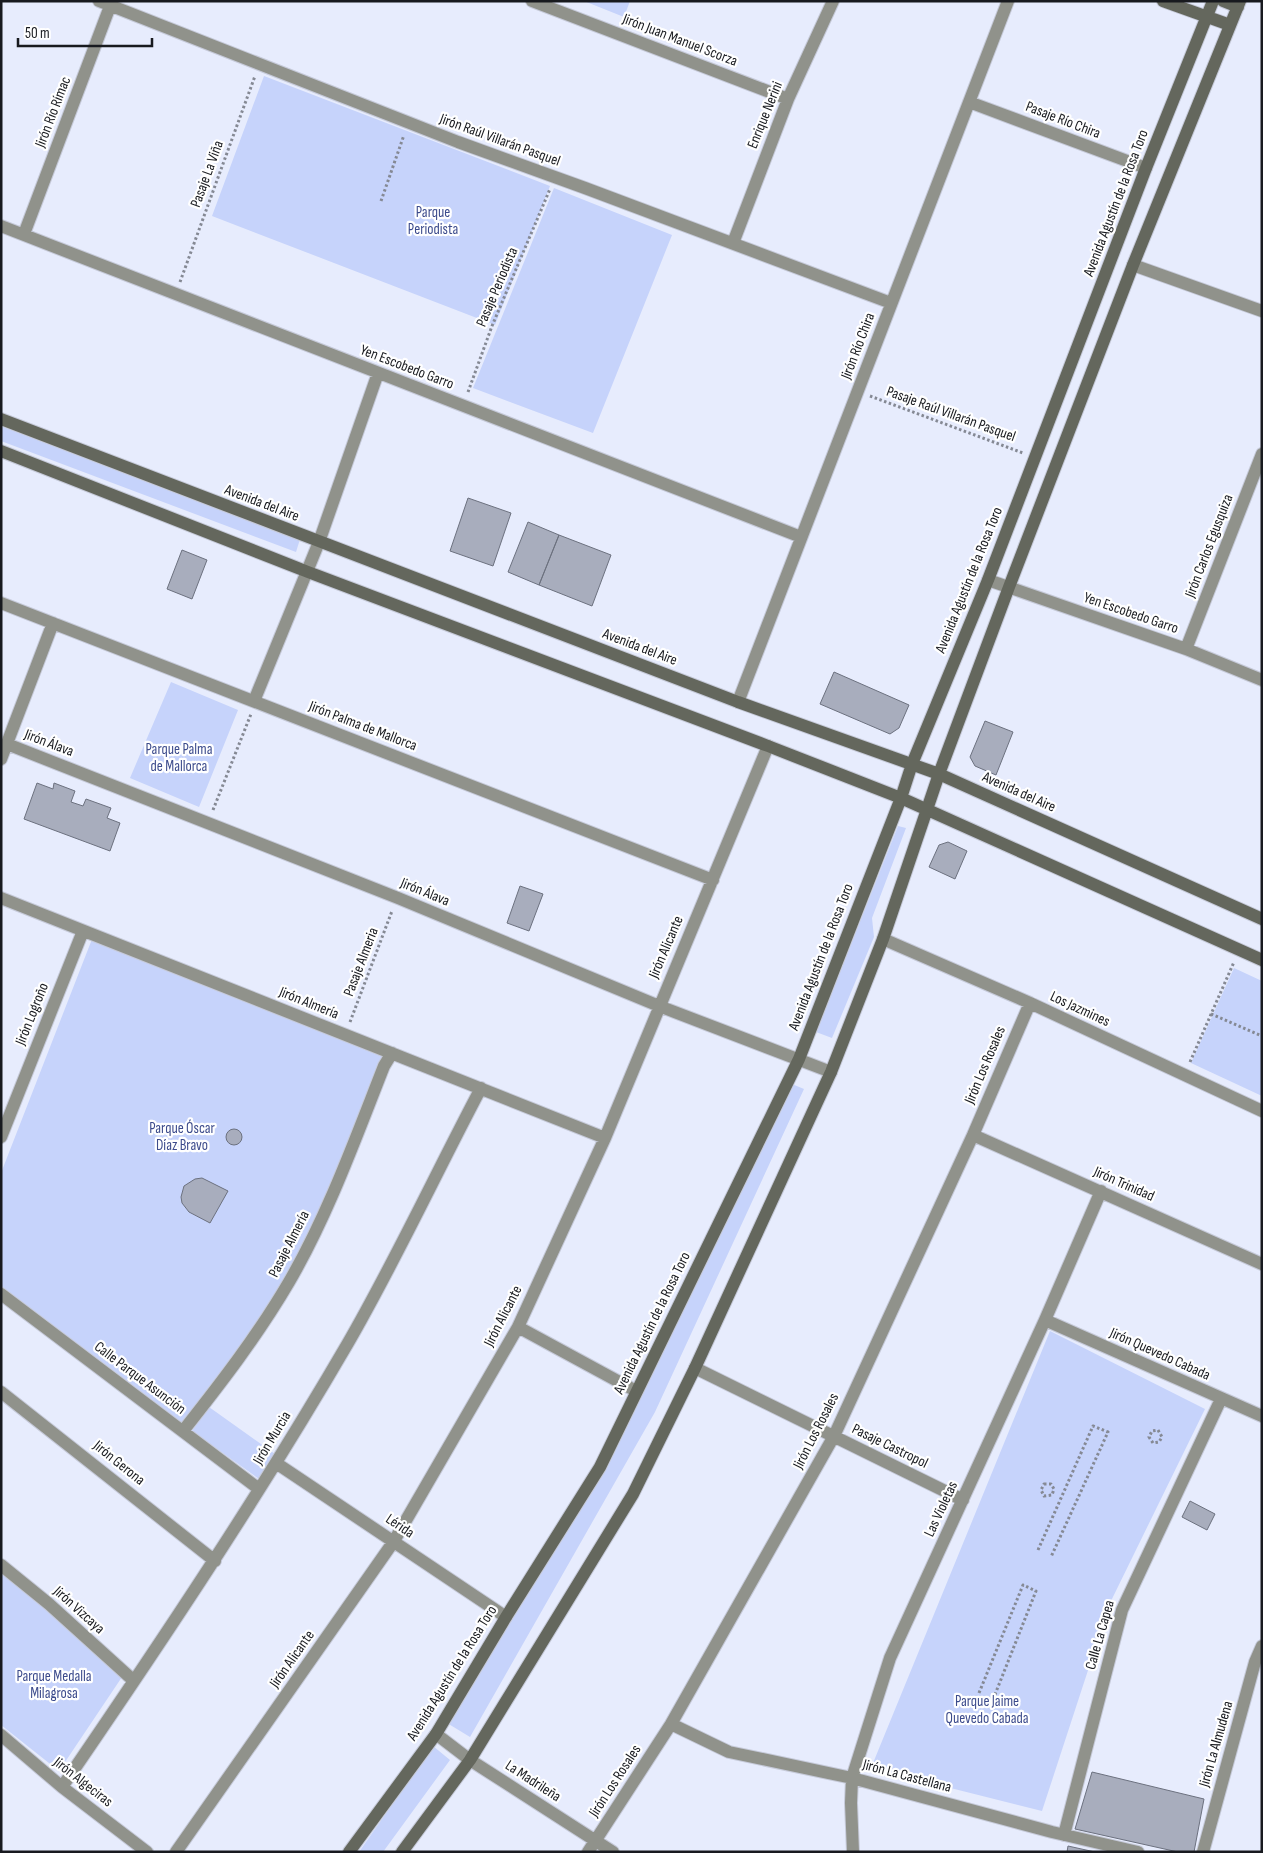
<svg xmlns="http://www.w3.org/2000/svg" width="1263" height="1853" viewBox="0 0 1263 1853" font-family="'Sofia Sans Condensed',sans-serif">
	<rect width="100%" height="100%" fill="#e7ecfd"/>
	<path fill="#c6d3fb" d="M584 1H630L624 17Z
		M264 76 550 186 495 325 212 216Z
		M554 188 672 235 593 433 473 388Z
		M1 422 301 536 296 552 1 441Z
		M171 682 238 710 199 807 130 778Z
		M898 826 906 828 872 918 874 937 832 1038 816 1032Z
		M94 934 387 1051 301 1252 250 1333 183 1425 1 1286V1173Z
		M1234 968 1262 981V1096L1191 1063Z
		M792 1084 804 1089 655 1412 470 1737 447 1723 615 1447Z
		M1050 1331 1205 1409 1110 1603 1042 1811 871 1768Z
		M209 1407 275 1454 259 1479 192 1431Z
		M1 1572 124 1674 59 1771 1 1725Z
		M433 1746 450 1760 383 1852H359Z"/>
	<path fill="#a8adbd" stroke="#6c717f" d="M468 498 511 513 493 566 450 551Z
		M528 522 559 535 539 585 508 572Z
		M559 535 611 555 592 606 539 585Z
		M182 550 207 560 192 599 167 589Z
		M834 672 909 705 899 728 890 734 820 704Z
		M985 721 1013 732 996 775 975 766 970 757Z
		M37 783 53 789 54 783 75 791 71 802 83 806 86 799 111 808 107 818 120 823 110 851 24 819Z
		M948 842 967 851 955 879 929 867 939 845Z
		M520 886 543 894 529 931 507 923Z
		M226 1137a8 8 0 1 1 16 0a8 8 0 1 1-16 0Z
		M202 1178 228 1191 210 1223 189 1212 182 1203 181 1197 184 1186 195 1179Z
		M1190 1501 1215 1514 1207 1530 1182 1517Z
		M1092 1772 1204 1799 1194 1852H1178L1075 1829Z
		M1068 1846 1095 1852H1067Z"/>
	<g fill="none" stroke-linecap="round" stroke-linejoin="round">
		<g stroke="#c6cad9" stroke-width="14">
			<path id="street" d="M99 1 458 142 585 188 891 303
				M532 1 788 99
				M969 102 1146 168
				M1 226 801 537
				M24 234 112 1
				M733 243 788 99 833 1
				M1133 265 1262 311
				M988 580 1186 649 1262 680
				M1 603 713 880
				M1186 649 1262 454
				M254 701 319 542 378 373
				M738 702 1008 1
				M7 744 398 898 659 1006 831 1072
				M1 759 53 623
				M1 898 605 1138
				M883 939 1030 1003 1262 1111
				M973 1135 1262 1264
				M1 1137 83 931
				M1 1294 259 1489
				M1045 1320 1262 1416
				M518 1327 636 1391
				M695 1368 963 1500
				M1 1392 215 1561
				M183 1431C221 1383 258 1335 289 1282 328 1215 356 1137 384 1066L392 1053
				M276 1463 506 1617
				M1 1565 49 1604 134 1681
				M671 1724 729 1752 852 1778 1052 1832 1138 1852
				M436 1734 470 1760 613 1852
				M1 1735 62 1787 147 1852
				M62 1787C162 1641 259 1496 348 1343 396 1260 436 1173 481 1088
				M1064 1835 1122 1610 1221 1399
				M176 1852 394 1541 518 1327 605 1138 768 746
				M588 1852 671 1724 834 1436 973 1135 1030 1003
				M853 1852 851 1803 852 1778 890 1658 1045 1320 1101 1191
				M1203 1852 1255 1662 1262 1646"/>
		</g>
		<g stroke="#c6cad9" stroke-width="14">
			<path id="secondary" d="M1163 1 1230 25
				M1223 1 1238 7
				M1 419 738 702 939 774 1262 919
				M1 451 308 572 768 746 901 798 1262 960
				M349 1852 436 1734 506 1617 600 1467 799 1059 901 798 912 764 988 580 1146 168 1213 1
				M402 1852 470 1760 633 1494 695 1368 831 1072 883 939 939 774 1009 587 1133 265 1240 1"/>
		</g>
		<path stroke="#858994" stroke-width="3" stroke-dasharray="2.5 2.5" stroke-linecap="butt" d="M381 201 404 135
			M180 282 255 76
			M468 392 492 326 550 189
			M870 396 1023 453
			M213 810 251 714
			M1211 1014 1262 1036
			M350 1022 392 911
			M1190 1062 1234 962
			M1158 1430 1162 1437 1159 1442 1153 1443 1149 1437 1152 1431Z
			M1044 1484H1051L1054 1489 1052 1495 1044 1496 1041 1490Z
			M1038 1550 1093 1426 1108 1432 1051 1557
			M979 1693 1023 1585 1036 1591 994 1697"/>
		<use href="#street" stroke="#90928b" stroke-width="12"/>
		<use href="#secondary" stroke="#64675d" stroke-width="12"/>
	</g>
	<g text-anchor="middle" dominant-baseline="central" stroke-width="4.5" stroke-linejoin="round" paint-order="stroke">
		<g font-size="15" fill="#181a1f" stroke="#fff">
			<text transform="translate(680 40) rotate(21)">Jirón Juan Manuel Scorza</text>
			<text transform="translate(53 112) rotate(-69)">Jirón Río Rímac</text>
			<text transform="translate(765 115) rotate(-68)">Enrique Nerini</text>
			<text transform="translate(1063 120) rotate(21)">Pasaje Río Chira</text>
			<text transform="translate(500 140) rotate(20)">Jirón Raúl Villarán Pasquel</text>
			<text transform="translate(207 174) rotate(-70)">Pasaje La Viña</text>
			<text transform="translate(1116 203) rotate(-69)">Avenida Agustín de la Rosa Toro</text>
			<text transform="translate(497 287) rotate(-67)">Pasaje Periodista</text>
			<text transform="translate(858 346) rotate(-69)">Jirón Río Chira</text>
			<text transform="translate(407 367) rotate(21)">Yen Escobedo Garro</text>
			<text transform="translate(951 414) rotate(20)">Pasaje Raúl Villarán Pasquel</text>
			<text transform="translate(262 503) rotate(21)">Avenida del Aire</text>
			<text transform="translate(1209 546) rotate(-69)">Jirón Carlos Egusquiza</text>
			<text transform="translate(969 580) rotate(-68)">Avenida Agustín de la Rosa Toro</text>
			<text transform="translate(1131 613) rotate(19)">Yen Escobedo Garro</text>
			<text transform="translate(640 647) rotate(21)">Avenida del Aire</text>
			<text transform="translate(363 726) rotate(21)">Jirón Palma de Mallorca</text>
			<text transform="translate(49 743) rotate(21)">Jirón Álava</text>
			<text transform="translate(1019 792) rotate(24)">Avenida del Aire</text>
			<text transform="translate(425 892) rotate(22)">Jirón Álava</text>
			<text transform="translate(666 947) rotate(-67)">Jirón Alicante</text>
			<text transform="translate(821 957) rotate(-69)">Avenida Agustín de la Rosa Toro</text>
			<text transform="translate(361 962) rotate(-69)">Pasaje Almeria</text>
			<text transform="translate(309 1003) rotate(22)">Jirón Almería</text>
			<text transform="translate(1080 1009) rotate(25)">Los Jazmines</text>
			<text transform="translate(32 1014) rotate(-68)">Jirón Logroño</text>
			<text transform="translate(985 1065) rotate(-67)">Jirón Los Rosales</text>
			<text transform="translate(1124 1184) rotate(24)">Jirón Trinidad</text>
			<text transform="translate(289 1244) rotate(-63)">Pasaje Almería</text>
			<text transform="translate(503 1316) rotate(-63)">Jirón Alicante</text>
			<text transform="translate(652 1323) rotate(-64)">Avenida Agustín de la Rosa Toro</text>
			<text transform="translate(1160 1354) rotate(24)">Jirón Quevedo Cabada</text>
			<text transform="translate(140 1378) rotate(37)">Calle Parque Asunción</text>
			<text transform="translate(816 1431) rotate(-63)">Jirón Los Rosales</text>
			<text transform="translate(272 1438) rotate(-59)">Jirón Murcia</text>
			<text transform="translate(890 1446) rotate(26)">Pasaje Castropol</text>
			<text transform="translate(119 1463) rotate(39)">Jirón Gerona</text>
			<text transform="translate(941 1509) rotate(-65)">Las Violetas</text>
			<text transform="translate(400 1526) rotate(34)">Lérida</text>
			<text transform="translate(79 1610) rotate(42)">Jirón Vizcaya</text>
			<text transform="translate(1100 1635) rotate(-74)">Calle La Capea</text>
			<text transform="translate(292 1659) rotate(-55)">Jirón Alicante</text>
			<text transform="translate(452 1673) rotate(-58)">Avenida Agustín de la Rosa Toro</text>
			<text transform="translate(1216 1744) rotate(-74)">Jirón La Almudena</text>
			<text transform="translate(907 1776) rotate(15)">Jirón La Castellana</text>
			<text transform="translate(533 1781) rotate(33)">La Madrileña</text>
			<text transform="translate(615 1781) rotate(-57)">Jirón Los Rosales</text>
			<text transform="translate(83 1782) rotate(38)">Jirón Algeciras</text>
		</g>
		<g font-size="15" fill="#3c4b8c" stroke="#fff">
			<text x="433" y="212">Parque<tspan x="433" dy="17">Periodista</tspan></text>
			<text x="179" y="749">Parque Palma<tspan x="179" dy="17">de Mallorca</tspan></text>
			<text x="182" y="1128">Parque Óscar<tspan x="182" dy="17">Díaz Bravo</tspan></text>
			<text x="54" y="1676">Parque Medalla<tspan x="54" dy="17">Milagrosa</tspan></text>
			<text x="987" y="1701">Parque Jaime<tspan x="987" dy="17">Quevedo Cabada</tspan></text>
		</g>
	</g>
	<rect width="1263" height="1853" fill="none" stroke="#181a1f" stroke-width="5"/>
	<path d="M18 38v8h134v-8" fill="none" stroke="#181a1f" stroke-width="2.5"/>
	<text x="25" y="38" font-size="15" fill="#181a1f" stroke="#ffffff" stroke-width="4" paint-order="stroke">50 m</text>
</svg>
